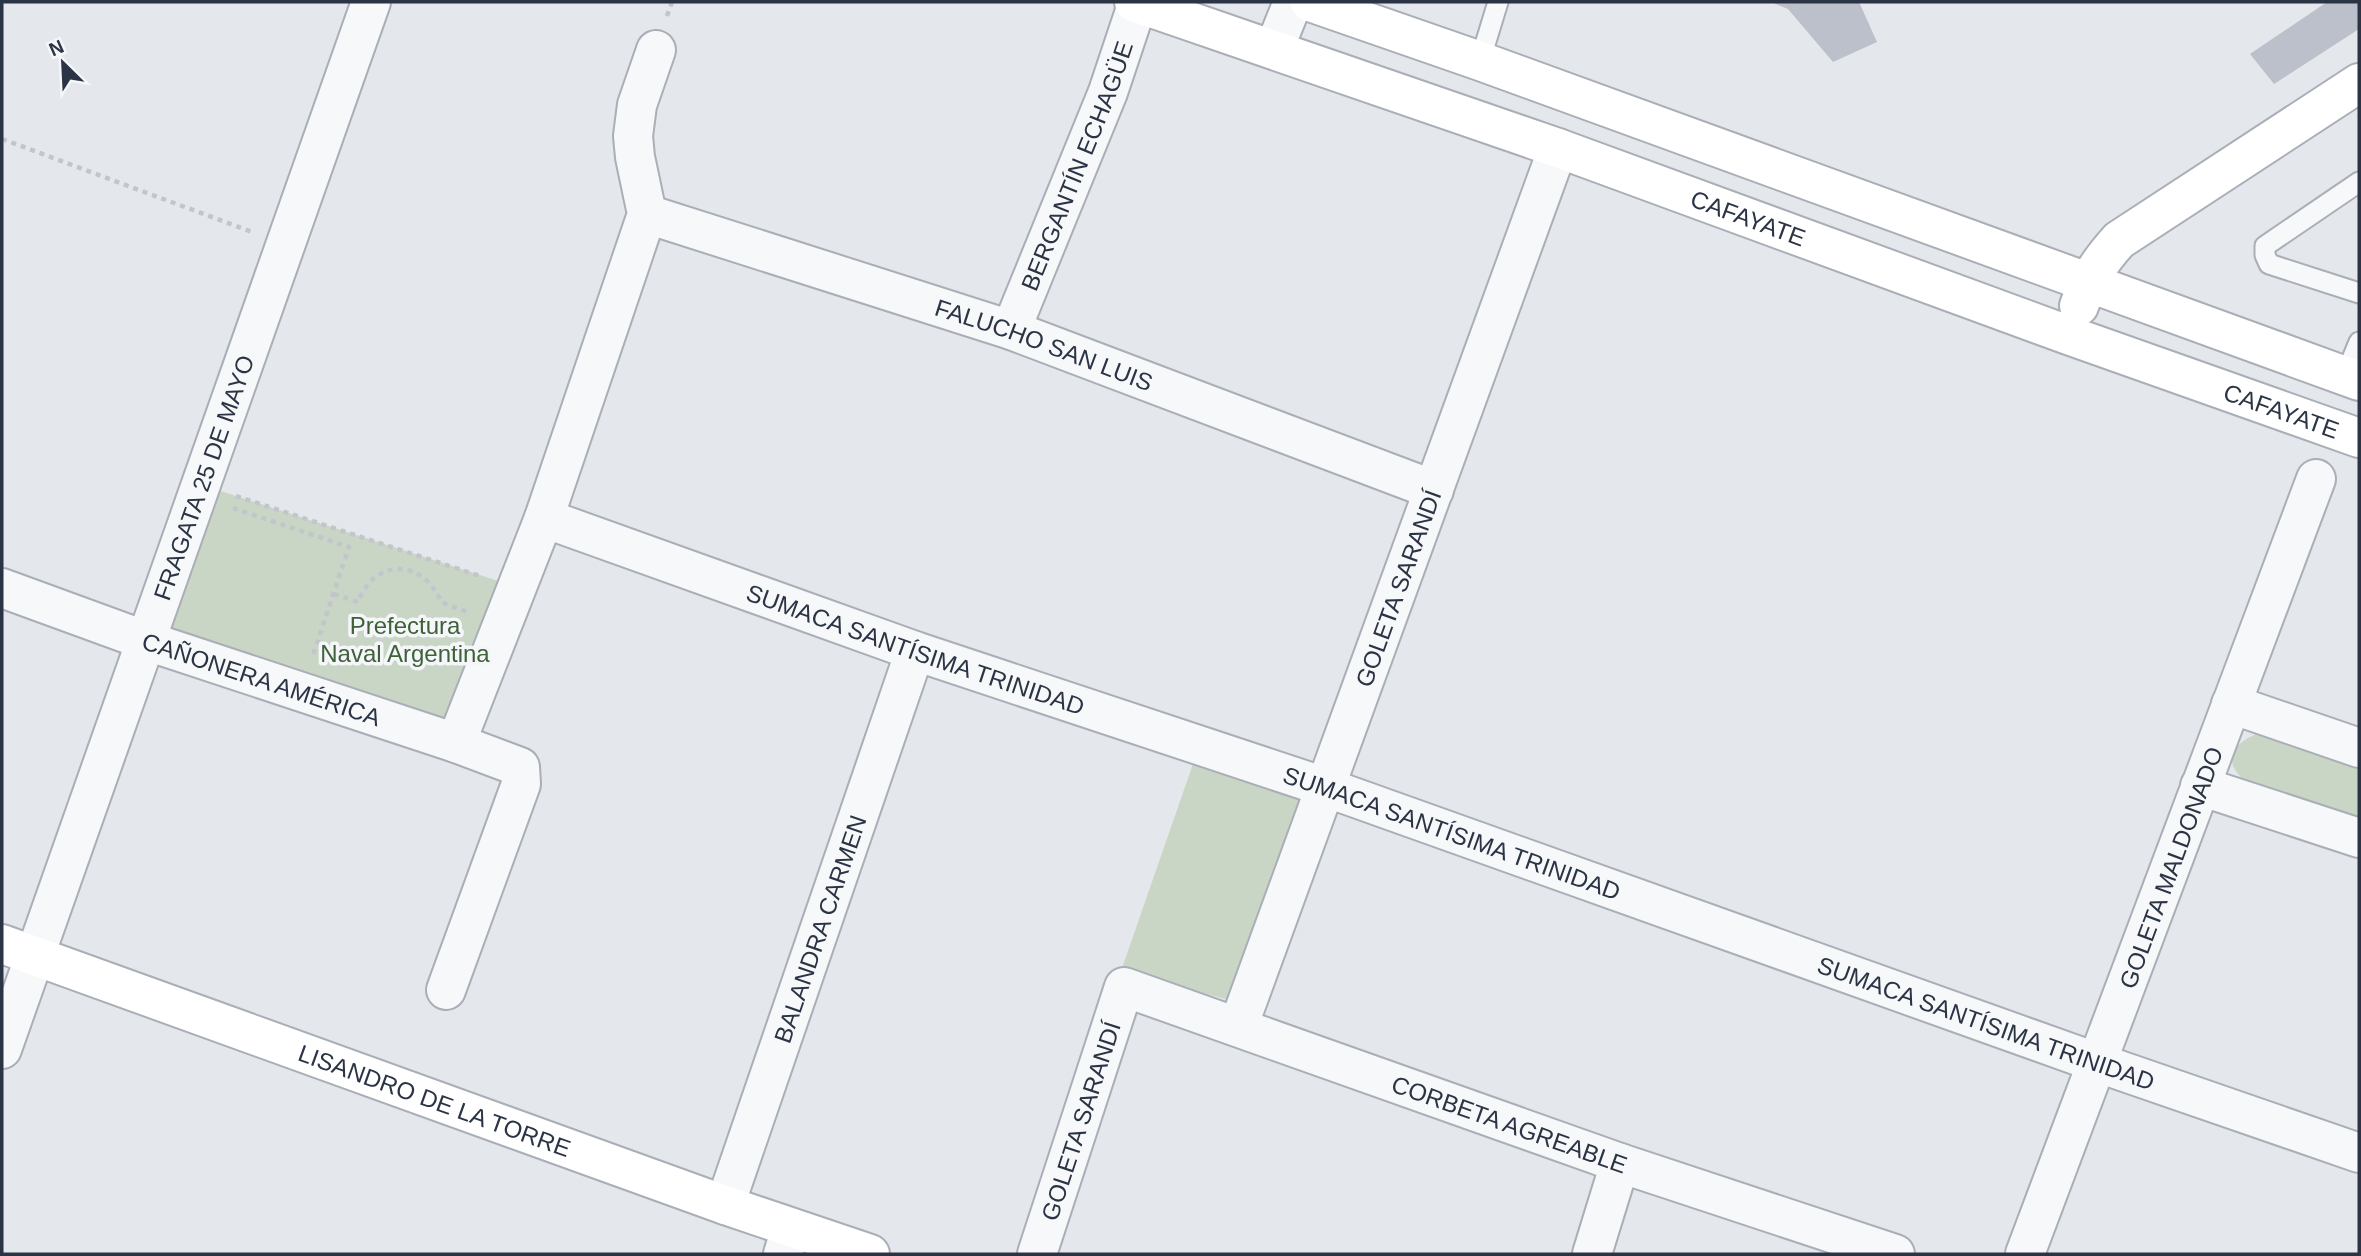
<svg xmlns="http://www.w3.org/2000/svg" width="2361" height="1256" viewBox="0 0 2361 1256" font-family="Helvetica,sans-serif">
	<rect width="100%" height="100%" fill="#e4e7ec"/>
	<path fill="#c9d6c5" d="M202 485 517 587 456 743 147 641Z
		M2259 733 2359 763V819L2244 781C2241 777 2235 771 2233 766 2228 748 2246 738 2259 733Z
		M1194 761 1301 794 1229 1000 1121 971Z"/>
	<path fill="#bbc0ca" d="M1771 2H1859L1877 42 1833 62 1788 9Z
		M2327 2H2359V29L2274 84 2250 54Z"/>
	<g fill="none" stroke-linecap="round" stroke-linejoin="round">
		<g stroke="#a9aeb7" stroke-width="23">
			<path id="lane" d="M1480 61 1498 2
				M2359 182 2265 246V255L2269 264 2359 293
				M2345 376 2359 342"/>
		</g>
		<g stroke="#a9aeb7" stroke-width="42">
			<g id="street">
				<path d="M1274 49 1293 2"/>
				<path id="s1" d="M647 214 1011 330 1434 490"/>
				<path id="s2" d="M1011 330 1108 92 1138 2"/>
				<path id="s3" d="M544 518 915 651 1325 787 2087 1059 2359 1153"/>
				<path id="s4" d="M2 588 147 641 456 743 520 767 521 784 446 990"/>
				<path d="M2231 704 2359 748"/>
				<path d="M456 743 544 518 647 214 635 157 633 136 637 105 656 50"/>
				<path d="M2200 786 2359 838"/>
				<path id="s5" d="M1238 1027 1558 148"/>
				<path id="s6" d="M2 1049 371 2"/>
				<path id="s7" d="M725 1205 915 651"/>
				<path d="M783 1254 791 1228"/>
				<path id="s8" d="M1037 1254 1124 987 1620 1163 1895 1254"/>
				<path d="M1592 1254 1620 1163"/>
				<path id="s9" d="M2025 1254C2124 997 2218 737 2316 479"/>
			</g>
		</g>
		<g stroke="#a9aeb7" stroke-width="42">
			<g id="secondary">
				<path id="s10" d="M1134 2 1558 148 2068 335 2359 438"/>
				<path d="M1310 2 1480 61 2359 381"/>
				<path d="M2079 306C2088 279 2100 261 2119 240L2359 83"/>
				<path id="s11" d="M2 944 725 1205 870 1254"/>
			</g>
		</g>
		<path stroke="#c2c5cb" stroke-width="4.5" stroke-dasharray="5 5" stroke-linecap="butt" d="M667 16 672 2
			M2 139 252 232
			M236 496 480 576
			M233 508 349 547 312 658
			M334 594 358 602C375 557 424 559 441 602L467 612"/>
		<use href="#lane" stroke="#f7f8fa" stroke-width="19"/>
		<use href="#street" stroke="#f7f8fa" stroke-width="38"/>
		<use href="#secondary" stroke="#fff" stroke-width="38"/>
	</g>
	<g text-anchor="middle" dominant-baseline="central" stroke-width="7" stroke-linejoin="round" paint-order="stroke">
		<g font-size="24" fill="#2b3445" stroke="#f4f6f9">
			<text stroke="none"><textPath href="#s2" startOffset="177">BERGANTÍN ECHAGÜE</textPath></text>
			<text stroke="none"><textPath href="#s10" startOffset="651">CAFAYATE</textPath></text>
			<text stroke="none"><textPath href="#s1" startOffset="418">FALUCHO SAN LUIS</textPath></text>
			<text stroke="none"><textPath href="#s10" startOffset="1218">CAFAYATE</textPath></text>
			<text stroke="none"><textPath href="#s6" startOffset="606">FRAGATA 25 DE MAYO</textPath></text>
			<text stroke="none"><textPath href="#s5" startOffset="467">GOLETA SARANDÍ</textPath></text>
			<text stroke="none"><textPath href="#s3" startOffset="394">SUMACA SANTÍSIMA TRINIDAD</textPath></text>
			<text stroke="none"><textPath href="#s4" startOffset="275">CAÑONERA AMÉRICA</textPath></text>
			<text stroke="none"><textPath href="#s3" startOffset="961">SUMACA SANTÍSIMA TRINIDAD</textPath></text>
			<text stroke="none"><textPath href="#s9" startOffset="413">GOLETA MALDONADO</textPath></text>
			<text stroke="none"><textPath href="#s7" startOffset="292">BALANDRA CARMEN</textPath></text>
			<text stroke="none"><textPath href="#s3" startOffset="1528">SUMACA SANTÍSIMA TRINIDAD</textPath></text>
			<text stroke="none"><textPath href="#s11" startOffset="460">LISANDRO DE LA TORRE</textPath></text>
			<text stroke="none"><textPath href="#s8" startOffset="140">GOLETA SARANDÍ</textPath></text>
			<text stroke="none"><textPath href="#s8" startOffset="690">CORBETA AGREABLE</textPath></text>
		</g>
		<g font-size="24" fill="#3f6138" stroke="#f4f6f9">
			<text x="405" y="625">Prefectura<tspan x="405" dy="28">Naval Argentina</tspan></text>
		</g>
	</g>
	<rect width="2361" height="1256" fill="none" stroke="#2b3445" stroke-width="7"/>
	<g transform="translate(63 63) rotate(336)" stroke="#f4f6f9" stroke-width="5" paint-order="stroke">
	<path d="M0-5L12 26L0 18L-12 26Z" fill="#2b3445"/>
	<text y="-10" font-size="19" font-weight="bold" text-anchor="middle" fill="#2b3445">N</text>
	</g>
</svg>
